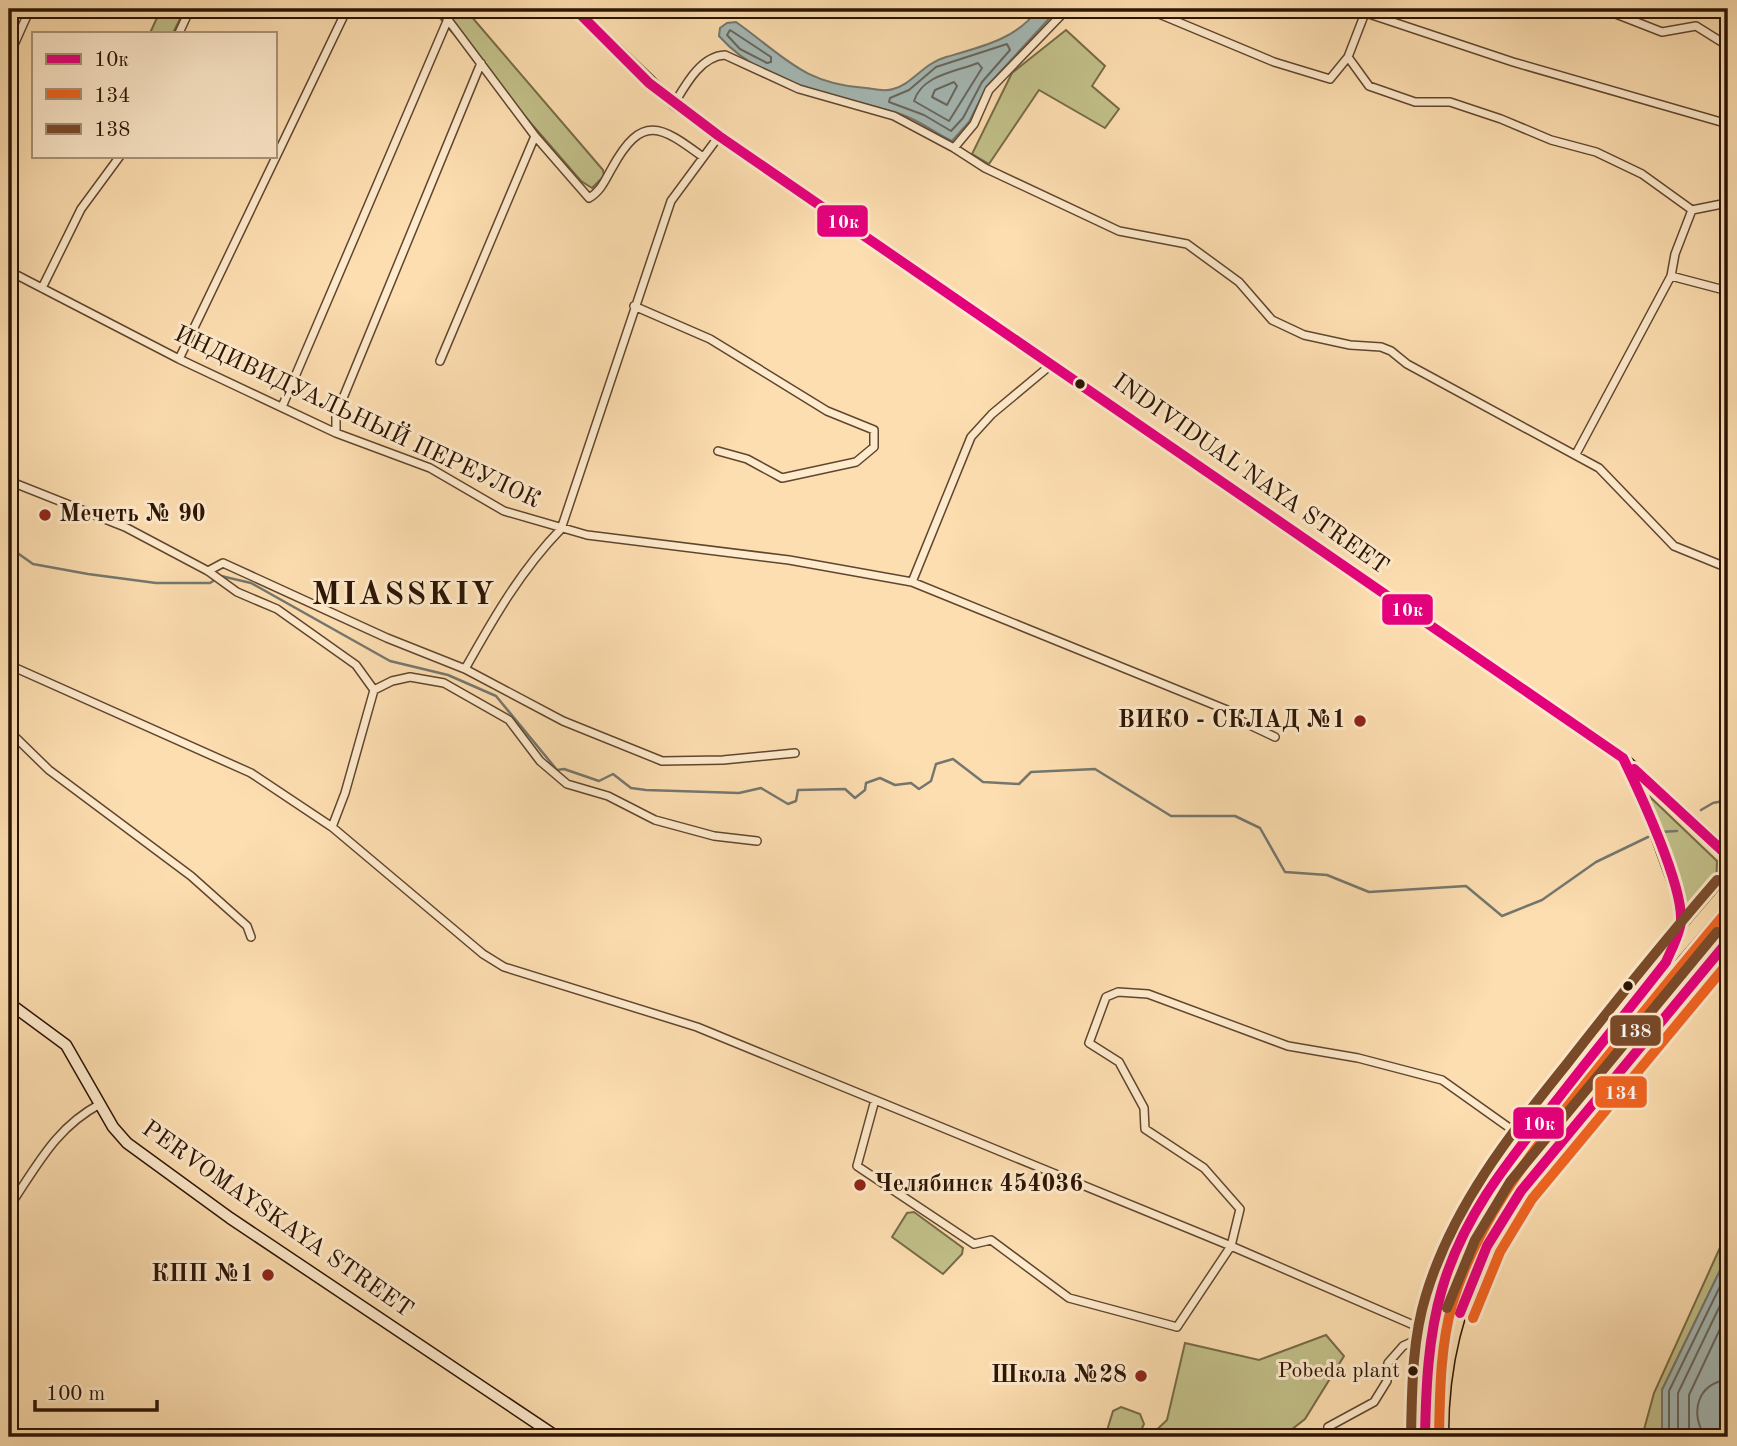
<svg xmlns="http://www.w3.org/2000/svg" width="1737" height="1446" viewBox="0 0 1737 1446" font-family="'Old Standard TT',serif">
	<rect width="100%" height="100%" fill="#fddeb0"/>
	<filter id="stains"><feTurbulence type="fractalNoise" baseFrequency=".00286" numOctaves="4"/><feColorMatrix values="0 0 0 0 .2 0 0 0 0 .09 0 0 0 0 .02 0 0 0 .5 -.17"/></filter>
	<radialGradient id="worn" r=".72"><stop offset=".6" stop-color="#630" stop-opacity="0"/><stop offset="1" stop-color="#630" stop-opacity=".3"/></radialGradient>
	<path fill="#c2c089" stroke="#776a46" stroke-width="2" d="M161 9H185L173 33H150Z
		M432 9H465L603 170 604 176 592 188 581 181Z
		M1066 30 1105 66 1092 86 1119 109 1105 128 1039 90 989 164 972 154 1012 73Z
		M1649 796 1717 861 1716 889 1690 919Z
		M914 1212 963 1248 962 1254 943 1274 892 1237 907 1213Z
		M1728 1230V1254L1662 1390V1437H1642L1654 1393Z
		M1326 1335 1344 1356 1305 1419 1282 1437H1149L1167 1420 1185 1343 1259 1360Z
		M1121 1407 1140 1414 1144 1424 1138 1437H1105L1113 1411Z"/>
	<path fill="#a4b9b6" stroke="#74776f" stroke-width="2" d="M1038 9H1058L987 86 969 122 952 141C934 133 920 120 900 114 838 94 764 87 719 36L720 28 727 23 736 22C784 56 803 84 866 88 874 89 885 92 893 89 913 84 922 64 946 57 981 47 1017 39 1038 9Z
		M1728 1254V1401L1722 1413 1728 1427V1437H1662V1390Z"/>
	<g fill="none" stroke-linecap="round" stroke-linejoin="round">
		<path stroke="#68665d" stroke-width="2" d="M730 30 771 57V62L767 63 740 49 727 35Z
			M1007 44 1010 50 982 82 963 118 951 131 924 115 889 102 890 98 909 90 936 67Z
			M978 63 982 68 949 121 914 101C922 75 955 72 978 63Z
			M954 82 957 86 947 105 932 97 935 90Z
			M1669 1437V1391L1728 1270
			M1678 1437V1393L1728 1289
			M1689 1437V1395L1728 1312
			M1706 1437C1689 1415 1697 1382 1728 1380"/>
		<path stroke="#74776f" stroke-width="2.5" d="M9 547 33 564 88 574 156 583H210L221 576 251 583 390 661 448 675 496 696 557 770 564 769 599 781 613 774 631 788 646 790 739 793 761 788 788 804 796 801 798 790 845 789 855 798 865 790 866 783 880 778 895 785 911 783 919 789 931 781 936 764 953 759 983 782 1019 784 1031 772 1095 769 1171 816H1235L1260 828 1285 872 1327 875 1369 892 1466 886 1502 916 1542 900 1596 862 1648 837
			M1701 810 1713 803 1728 800
			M1659 832 1677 831"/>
		<g stroke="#60462f" stroke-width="10">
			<path id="street" d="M440 9 535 136 589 198C601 191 605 180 612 168 642 113 661 126 703 157
				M1147 9 1274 62 1330 79 1348 57
				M1354 9 1513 62 1728 124
				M1603 9 1662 32 1696 26 1728 46
				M1365 13 1348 57 1369 86 1415 102H1450L1501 119 1551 140 1596 152 1642 174 1692 210
				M179 33 190 9
				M9 56 30 9
				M674 104C686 84 701 56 725 55L799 89 894 116 954 148 974 124 989 90 1067 9
				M954 148 985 168 1119 231 1187 244 1239 282 1272 320 1304 335 1350 345 1381 347 1391 351 1407 364 1599 468 1674 546 1728 568
				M9 271 179 359 336 433 430 468 504 511 587 535 789 560 912 582 1227 710 1237 719 1275 737
				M1671 276 1728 291
				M42 288 81 209 120 156
				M634 306 710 339 827 411 874 430V447L856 462 782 478 747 459 718 451
				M179 359 347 9
				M440 361 535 136
				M282 407 448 19
				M336 433V415L481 63
				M1576 454 1671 276 1675 254 1692 210 1722 204 1728 197
				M9 481 125 527 208 571 237 592 277 609 356 665 374 690 392 681 410 677 444 683 509 720 540 761 567 784 608 796 655 820 714 836 757 841
				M208 571 223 563 387 638 465 669 563 721 662 761 723 760 795 753
				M912 582 971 437 992 414 1052 364
				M9 665 251 773 332 827 483 954 504 967 697 1027 1231 1246 1432 1333
				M465 669C493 619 521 570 561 529L671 201 719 136
				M9 731 49 770 191 876 247 926 251 937
				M332 827 345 793 374 690
				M875 1100 857 1166 974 1244 991 1240 1069 1298 1177 1327 1231 1246 1240 1209 1204 1168 1145 1129 1144 1108 1119 1062 1089 1043 1106 997 1118 992 1148 994 1288 1046 1358 1058 1442 1080 1525 1139
				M9 1207C37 1166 55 1128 100 1104
				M1328 1427 1374 1402 1387 1381 1388 1363 1403 1346 1431 1333"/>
		</g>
		<g stroke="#2c1404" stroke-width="13">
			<path id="secondary" d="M575 9 674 104 1623 758 1728 856
				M1626 764 1643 799 1680 901 1681 924 1671 952
				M9 1003 66 1045 113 1127 127 1143 230 1218 557 1437"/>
		</g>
		<g stroke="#2c1404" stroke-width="15">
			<path id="primary" d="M1425 1437C1426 1392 1426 1344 1439 1300 1464 1210 1520 1145 1576 1074 1625 1011 1676 949 1728 889
				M1442 1437C1441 1287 1509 1204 1599 1096 1642 1044 1685 992 1728 941"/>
		</g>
		<use href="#street" stroke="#feeacc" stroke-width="7"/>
		<use href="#secondary" stroke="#feeacc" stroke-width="10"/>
		<use href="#primary" stroke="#fddeb0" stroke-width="12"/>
		<g stroke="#feeacc" stroke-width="16">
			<path id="bus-1" d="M575 9 649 83 719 136 1623 758C1640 793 1683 885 1681 921 1680 934 1671 950 1666 962 1631 1007 1595 1051 1560 1096 1512 1157 1464 1213 1442 1289 1428 1337 1426 1387 1425 1437
				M1634 769 1728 856
				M1460 1313 1487 1246 1521 1191 1728 941"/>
		</g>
		<g stroke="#feeacc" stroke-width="16">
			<path id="bus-2" d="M1473 1318 1500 1252 1532 1199 1728 963
				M1439 1437C1440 1393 1440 1348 1452 1305 1477 1220 1532 1152 1586 1083 1633 1025 1680 967 1728 910"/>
		</g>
		<g stroke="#feeacc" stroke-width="16">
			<path id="bus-3" d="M1447 1308 1475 1240 1510 1182 1717 932
				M1411 1437C1412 1389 1412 1340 1426 1295 1453 1206 1509 1136 1566 1065 1615 1002 1665 940 1717 880"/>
		</g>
		<use href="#bus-1" stroke="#e5007d" stroke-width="10"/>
		<use href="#bus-2" stroke="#f26522" stroke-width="10"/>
		<use href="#bus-3" stroke="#7a4b2a" stroke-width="10"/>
	</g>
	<g fill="#2c1404" stroke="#feeacc" stroke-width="2.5">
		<circle cx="1080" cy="384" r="6"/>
		<circle cx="1628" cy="986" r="6"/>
		<circle cx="1413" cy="1371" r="6"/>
	</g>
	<g fill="#8f2418" stroke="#feeacc" stroke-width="2.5">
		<circle cx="45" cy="515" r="7"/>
		<circle cx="1360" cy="721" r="7"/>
		<circle cx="860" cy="1185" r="7"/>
		<circle cx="268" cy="1275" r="7"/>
		<circle cx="1141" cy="1376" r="7"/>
	</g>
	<g text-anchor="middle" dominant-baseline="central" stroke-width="6" stroke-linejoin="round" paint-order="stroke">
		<g font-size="22" fill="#2c1404" stroke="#feeacc" text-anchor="end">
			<text x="1400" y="1371">Pobeda plant</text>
		</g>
		<g font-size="24" fill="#2c1404" stroke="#feeacc">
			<text transform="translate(357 418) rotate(25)">ИНДИВИДУАЛЬНЫЙ ПЕРЕУЛОК</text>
			<text transform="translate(1250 475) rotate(35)">INDIVIDUAL'NAYA STREET</text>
			<text transform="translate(277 1220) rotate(35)">PERVOMAYSKAYA STREET</text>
		</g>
		<g font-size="24" font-weight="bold" fill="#2c1404" stroke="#feeacc" text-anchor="end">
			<text x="59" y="515" text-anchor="start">Мечеть № 90</text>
			<text x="1346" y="721">ВИКО - СКЛАД №1</text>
			<text x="874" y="1185" text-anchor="start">Челябинск 454036</text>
			<text x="254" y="1275">КПП №1</text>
			<text x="1127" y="1376">Школа №28</text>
		</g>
		<g font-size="32" font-weight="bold" letter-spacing="2" fill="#2c1404" stroke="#feeacc">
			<text x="404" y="596">MIASSKIY</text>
		</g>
	</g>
	<g stroke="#feeacc" stroke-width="2.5">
		<rect x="816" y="204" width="53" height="34" rx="7" fill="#e5007d"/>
		<rect x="1381" y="593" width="53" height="33" rx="7" fill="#e5007d"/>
		<rect x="1609" y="1014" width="53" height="33" rx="7" fill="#7a4b2a"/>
		<rect x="1594" y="1075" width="54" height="34" rx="7" fill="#f26522"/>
		<rect x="1512" y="1106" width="53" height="34" rx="7" fill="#e5007d"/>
	</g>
	<g font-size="19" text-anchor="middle" font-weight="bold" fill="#fff">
		<text x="843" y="228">10к</text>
		<text x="1407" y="616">10к</text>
		<text x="1635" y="1037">138</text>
		<text x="1621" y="1099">134</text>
		<text x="1539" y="1130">10к</text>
	</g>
	<rect width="1737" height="1446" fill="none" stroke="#fddeb0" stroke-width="35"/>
	<rect x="10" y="10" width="1716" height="1425" fill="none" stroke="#2c1404" stroke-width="3.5"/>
	<rect x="18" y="18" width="1702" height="1411" fill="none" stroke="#2c1404" stroke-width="2"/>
	<rect x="32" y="32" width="245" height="126" fill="#feeacc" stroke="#aa947c" stroke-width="2"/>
	<rect x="46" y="54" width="35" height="10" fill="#e5007d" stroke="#aa947c" stroke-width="2"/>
	<text x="94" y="66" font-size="21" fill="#2c1404">10к</text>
	<rect x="46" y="89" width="35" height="10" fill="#f26522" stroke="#aa947c" stroke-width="2"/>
	<text x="94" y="102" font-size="21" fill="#2c1404">134</text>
	<rect x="46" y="124" width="35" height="10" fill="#7a4b2a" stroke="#aa947c" stroke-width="2"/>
	<text x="94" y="136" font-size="21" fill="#2c1404">138</text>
	<path d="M35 1400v10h122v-10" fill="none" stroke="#2c1404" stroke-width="3.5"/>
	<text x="46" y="1400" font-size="21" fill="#2c1404" stroke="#feeacc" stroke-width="5" paint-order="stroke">100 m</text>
	<rect width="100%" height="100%" filter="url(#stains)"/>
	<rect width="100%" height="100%" fill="url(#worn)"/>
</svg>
